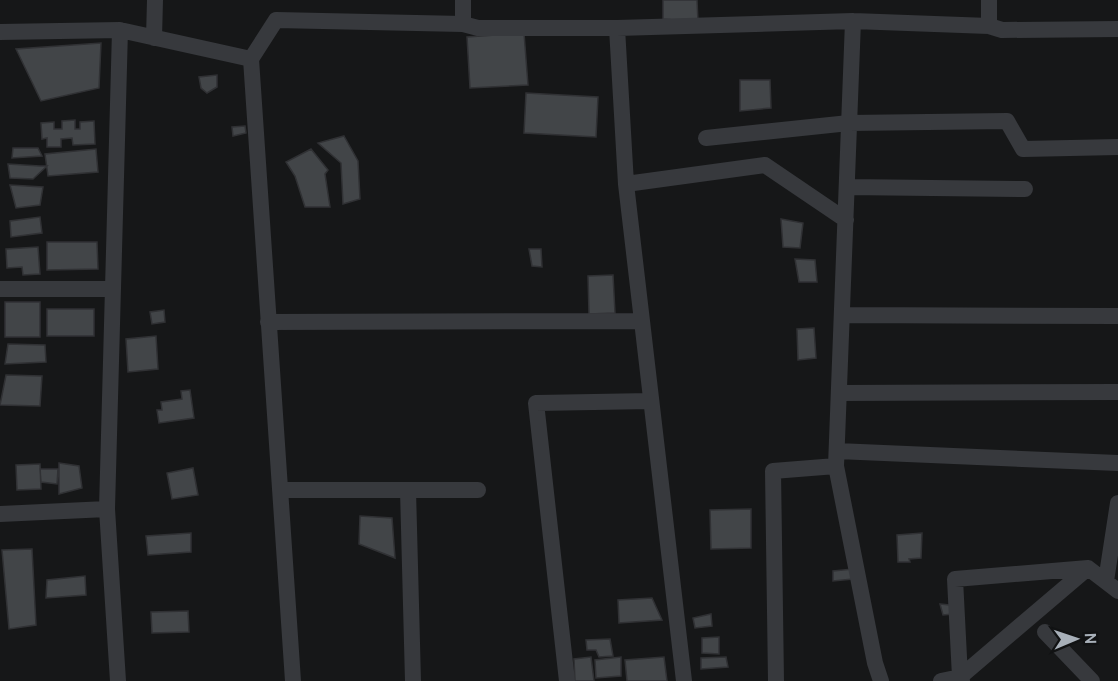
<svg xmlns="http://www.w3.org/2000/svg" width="1118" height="681" viewBox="0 0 1118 681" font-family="Cabin,sans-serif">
	<rect width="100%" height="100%" fill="#161718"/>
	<path fill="#424548" stroke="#303134" stroke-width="1.5" d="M663 0H697L698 22 663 19Z
		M524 33 528 85 470 88 467 37Z
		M101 43 99 88 41 101 16 49Z
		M217 75V87L207 93 201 88 199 77Z
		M740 80H770L771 108 740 111Z
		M526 93 598 97 596 137 524 133Z
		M75 120V129H80V122L94 121 95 144 73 145 72 138 61 139V147H47V138L42 139 41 123 54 122V129H62V121Z
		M245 126 246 133 233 136 232 127Z
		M344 136 358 161 360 199 343 204 341 163 318 143Z
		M13 148H38L42 156 12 158Z
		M96 149 98 172 48 176 45 154Z
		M311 149 328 170 325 174 330 207H305L295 176 286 162Z
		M8 164 40 166H47L33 179 10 178Z
		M10 185 43 187 40 205 16 208Z
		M40 217 42 233 11 237 10 221Z
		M781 219 803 223 800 248 783 247Z
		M47 242H97L98 269 47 270Z
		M38 247 40 274 23 275 22 267 7 268 6 249Z
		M529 249H541L542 267 532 266Z
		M795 259 815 260 817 282H799Z
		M613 275 615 313 589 314 588 276Z
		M5 302H40V337H5Z
		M47 309H94V336H47Z
		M164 310 165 322 152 324 150 312Z
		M814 328 816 358 798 360 797 329Z
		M156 336 158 369 128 372 126 339Z
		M8 344 45 345 46 362 5 364Z
		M6 375 42 376 40 406 0 405Z
		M190 390 194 418 159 423 157 410H162L161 402 182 399 181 391Z
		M59 463 79 466 82 488 59 494Z
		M40 464 41 489 17 490 16 465Z
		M193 468 198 495 172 499 167 473Z
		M40 469H58L57 484 41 482Z
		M751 509V548L711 549 710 510Z
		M360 516 392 518 395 558 359 544Z
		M191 533V552L148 555 146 536Z
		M922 533 921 558 909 559 910 562H898L897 535Z
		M32 549 36 625 9 629 2 550Z
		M853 569V579L833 581V571Z
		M85 576 86 595 46 598 47 580Z
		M652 598 662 620 619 623 618 600Z
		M940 604 950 605 953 614 943 615Z
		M188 611 189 632 152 633 151 612Z
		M711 614 712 626 695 628 693 618Z
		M719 637V654L702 653V638Z
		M610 639 613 656 599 657 596 650H587L586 640Z
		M591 657 594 681H575L574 659Z
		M621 657V676L596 678 595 660Z
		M664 657 667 681H627L625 660Z
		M726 657 728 667 701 669V658Z"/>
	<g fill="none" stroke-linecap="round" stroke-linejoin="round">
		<path stroke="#37393d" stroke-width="16" d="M463 0V24
			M989 0V26
			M617 28 626 184 684 681
			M120 30 251 59 293 681
			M0 32 120 30 107 509 118 681
			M154 38 155 0
			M251 59 276 20 463 24 478 28H617L853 21 989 26 1002 30 1118 29
			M706 138 849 123 1007 121 1023 149 1118 147
			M626 184 765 165 846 220
			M847 187 1025 189
			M0 289H113
			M842 315 1118 316
			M268 322 642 321
			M839 393 1118 392
			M837 451 1118 463
			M836 466 875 663 881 681
			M280 490H478
			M408 490 413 681
			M0 514 107 509
			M1106 581 1118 503
			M1045 632 1092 681
			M567 681 536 403 651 401
			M776 681 773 471 836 466 853 21
			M941 681 960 677 1088 568
			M962 681 960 677 955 579 1088 568 1118 591"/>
	</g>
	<g transform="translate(1076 639) rotate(88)" stroke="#111213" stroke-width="4.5" paint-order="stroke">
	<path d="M0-4.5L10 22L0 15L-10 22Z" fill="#a8b0b9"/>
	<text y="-9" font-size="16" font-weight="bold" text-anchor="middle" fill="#a8b0b9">N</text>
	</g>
</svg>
